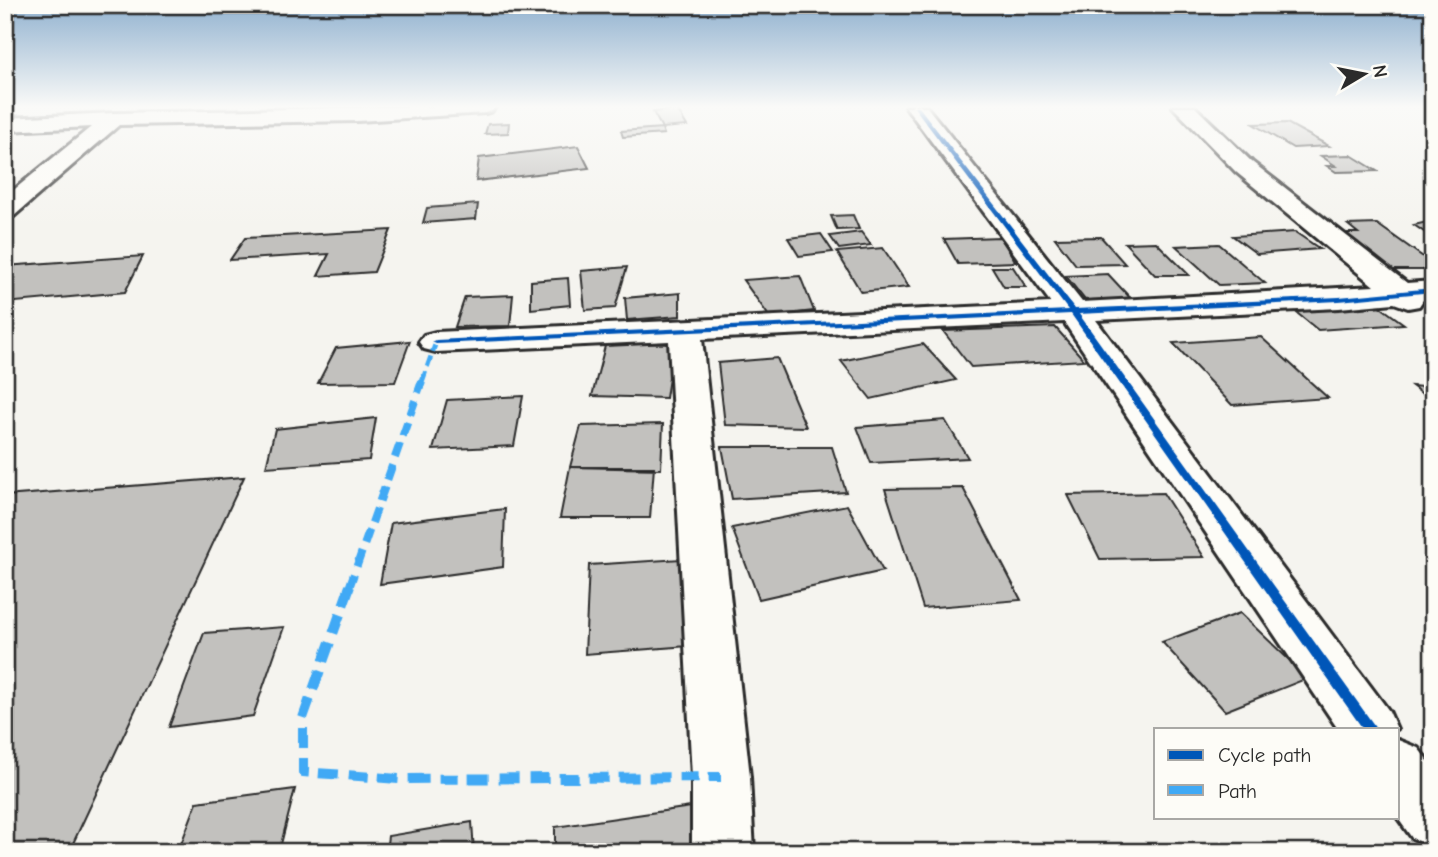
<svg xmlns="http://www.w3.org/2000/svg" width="1438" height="857" viewBox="0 0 1438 857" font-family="'Comic Neue',sans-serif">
	<rect width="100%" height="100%" fill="#f5f4ef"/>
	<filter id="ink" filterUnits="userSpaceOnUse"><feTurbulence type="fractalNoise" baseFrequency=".0143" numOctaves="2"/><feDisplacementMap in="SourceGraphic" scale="14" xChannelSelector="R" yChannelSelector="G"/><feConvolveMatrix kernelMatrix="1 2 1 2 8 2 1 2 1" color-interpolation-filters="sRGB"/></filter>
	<g filter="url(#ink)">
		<path fill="#c2c1be" stroke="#2b2b2b" stroke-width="2" d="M677 109 687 126 662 128 653 112Z
			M509 123 508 133 485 134 488 124Z
			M1287 123 1329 146 1293 148 1253 124Z
			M662 128 664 134 623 137 621 131Z
			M578 146 589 168 476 181 479 158Z
			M1351 155 1377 171 1336 172 1327 166H1336L1321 156Z
			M478 204 476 219 423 223 427 208Z
			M853 215 859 229 837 230 831 216Z
			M1427 222 1433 226V238L1414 225Z
			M1377 224 1433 264V270H1386L1337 233H1358L1348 225Z
			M391 230 374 272 318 276 329 254 230 260 245 238Z
			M861 232 871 245 839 249 830 236Z
			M1295 232 1320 249 1257 254 1233 236Z
			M821 234 833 252 799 256 788 238Z
			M1000 237 1016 262 958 264 944 239Z
			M1101 237 1125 264 1076 265 1055 238Z
			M1156 242 1189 275H1155L1125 243Z
			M1219 244 1265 283 1219 285 1176 246Z
			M883 248 909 287 861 292 837 252Z
			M143 256 125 292 5 303V266Z
			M627 267 615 308 585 310 581 271Z
			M992 267H1013L1026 287H1004Z
			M1108 274 1134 302 1089 305 1066 276Z
			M800 276 814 311 769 316 743 280Z
			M568 278 570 305 531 309V281Z
			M680 293V316L627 320 625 298Z
			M513 295 510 326 455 327 465 297Z
			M1364 295 1404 324 1318 330 1282 301Z
			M1055 327 1084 360 971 367 943 331Z
			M1261 337 1328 398 1232 405 1173 343Z
			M410 341 395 382 318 383 336 348Z
			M606 342 674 344 666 398 592 396Z
			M923 344 956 380 871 399 841 361Z
			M777 358 806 427 725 425 718 363Z
			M1412 386 1433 388V402Z
			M523 396 514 446 433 450 447 400Z
			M376 418 369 460 266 467 275 429Z
			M945 420 968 458 871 463 857 427Z
			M663 424 661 469 570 467 581 426Z
			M722 447H832L846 492 732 499Z
			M570 467H654L650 518H560Z
			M244 477 69 852H5V496Z
			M963 488 1021 600 923 608 885 489Z
			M1163 493 1204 557 1100 559 1068 495Z
			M847 505 883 571 759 599 732 528Z
			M505 509 503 567 380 584 391 523Z
			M681 559 688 646 585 654 589 565Z
			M1240 613 1308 678 1225 711 1162 642Z
			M284 627 253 716 169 727 204 633Z
			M295 789 279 852H178L197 802Z
			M698 806 704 852H555V827Z
			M472 822 474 852H386L388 836Z"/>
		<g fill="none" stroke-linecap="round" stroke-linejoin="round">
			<g stroke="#2b2b2b" stroke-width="6">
				<path id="minor" d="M382 107H495L492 111 485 113 357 121 119 125 14 216 5 218V197L91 127 5 131V118L114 113Z
					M906 107H927L1082 302 1374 286 1236 172 1173 107H1195L1252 162 1407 283 1433 281V299L1423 300 1419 306 1408 308 1394 303 1339 308 1096 320 1389 711 1397 729H1338L1064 322 702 339 750 777 754 852H692V777L669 341 436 352 424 349 419 342 424 335 436 332 1051 303Z
					M1398 740 1418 748 1433 767V847L1412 838 1397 817Z"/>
			</g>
			<use href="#minor" fill="#fdfcf7" fill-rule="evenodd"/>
			<path stroke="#3fa9f5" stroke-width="5" stroke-dasharray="11 5" stroke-linecap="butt" d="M422 382 436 342"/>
			<path stroke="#3fa9f5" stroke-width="8" stroke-dasharray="15 8" stroke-linecap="butt" d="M349 588 422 381"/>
			<path stroke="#3fa9f5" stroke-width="10" stroke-dasharray="20 10" stroke-linecap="butt" d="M350 586 303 718V772L399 779 721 777"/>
			<g stroke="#fdfcf7" stroke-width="4">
				<path id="cycleway" d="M914 107H919L1075 309 1339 297 1433 288V292L1339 301 1079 314 1374 725 1376 729H1363L1071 314 436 344 432 342 436 340 1068 310Z"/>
			</g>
			<use href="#cycleway" fill="#0057b8" fill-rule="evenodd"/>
		</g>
	</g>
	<linearGradient id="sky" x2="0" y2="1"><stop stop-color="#90b1cf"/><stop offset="0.47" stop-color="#fafaf8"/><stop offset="1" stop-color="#fafaf8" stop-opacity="0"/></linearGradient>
	<rect width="1438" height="227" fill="url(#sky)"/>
	<rect width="1438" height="857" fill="none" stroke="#fdfcf7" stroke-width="28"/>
	<rect x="14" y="14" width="1410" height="829" fill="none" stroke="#2b2b2b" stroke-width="2.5" filter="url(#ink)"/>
	<rect x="1154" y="728" width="245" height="91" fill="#fdfcf7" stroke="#a9a8a5" stroke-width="2"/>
	<rect x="1168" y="750" width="35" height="10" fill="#0057b8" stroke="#a9a8a5" stroke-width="2"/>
	<text x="1218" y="762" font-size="21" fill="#2b2b2b">Cycle path</text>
	<rect x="1168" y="785" width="35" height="10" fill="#3fa9f5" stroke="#a9a8a5" stroke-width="2"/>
	<text x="1218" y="798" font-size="21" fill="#2b2b2b">Path</text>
	<g transform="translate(1364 74) rotate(80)" stroke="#fdfcf7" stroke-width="5" paint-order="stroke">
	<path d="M0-5L12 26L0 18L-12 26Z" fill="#2b2b2b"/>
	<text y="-10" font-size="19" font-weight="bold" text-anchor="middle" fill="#2b2b2b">N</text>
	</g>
</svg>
